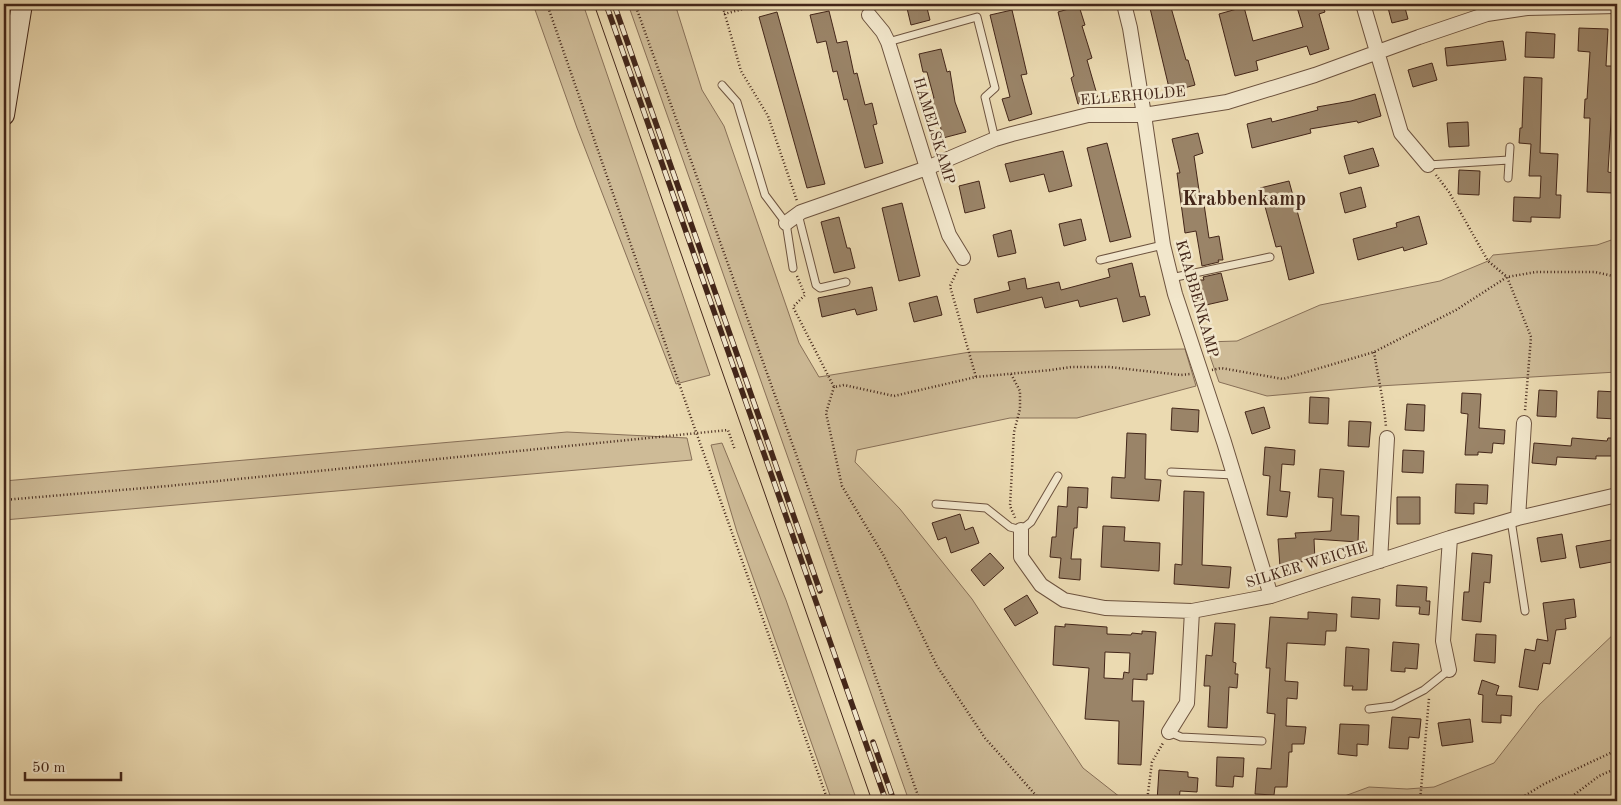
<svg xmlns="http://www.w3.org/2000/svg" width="1621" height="805" viewBox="0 0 1621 805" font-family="'Old Standard TT',serif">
	<rect width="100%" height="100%" fill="#ebdab1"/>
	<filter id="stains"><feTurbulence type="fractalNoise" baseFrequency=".004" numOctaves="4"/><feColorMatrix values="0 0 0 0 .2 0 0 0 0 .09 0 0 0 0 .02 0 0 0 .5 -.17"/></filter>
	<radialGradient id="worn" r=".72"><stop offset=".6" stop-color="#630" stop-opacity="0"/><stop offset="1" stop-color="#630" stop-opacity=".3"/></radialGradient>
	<path fill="#cebb97" stroke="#887058" d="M533 4H583L710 375 676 384 577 128Z
		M628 4H675L702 90 724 126 799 343 819 377 970 352 1185 349 1196 386 1077 418H1010L857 450 855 462 900 509 972 599 1083 768 1125 801H909Z
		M1617 238V372L1379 386 1267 396 1219 382 1205 342 1237 341 1320 305 1440 281 1488 261 1493 255 1597 245Z
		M567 432 687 438 692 460 4 520V481Z
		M722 443 786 600 857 801H832L737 532 711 445Z
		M1617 631V801H1331L1369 787 1407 789 1434 787 1494 763 1539 705Z"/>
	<path fill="#9a8468" stroke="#432619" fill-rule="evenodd" d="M906 4H926L930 20 911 25Z
		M1149 4H1170L1186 60H1188L1195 85 1170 92Z
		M1296 4H1322L1325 12 1319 14 1329 49 1310 55 1307 46 1256 61 1258 70 1235 76 1219 14 1244 7 1253 41 1303 27Z
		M1387 4H1404L1408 19 1392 23Z
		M1079 6 1085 25 1082 26 1092 58 1087 60 1098 98 1078 104 1071 78 1074 76 1058 12Z
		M1012 10 1027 74 1021 75 1032 114 1009 121 1002 99 1010 97 990 15Z
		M829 11 837 43 847 41 854 74 857 73 865 105 872 103 877 124 873 125 883 163 865 168 847 99 844 100 837 71 833 72 826 41 817 43 810 15Z
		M777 12 825 184 807 188 759 17Z
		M1579 28 1608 29 1606 66H1617V87H1613L1608 172 1613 173 1612 193 1587 192 1590 118H1584L1585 99H1587L1590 52 1578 51Z
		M1526 32 1555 34 1554 58 1525 57Z
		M1503 41 1506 60 1447 66 1445 48Z
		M941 49 947 72 950 71 955 102 966 132 943 138 938 116 935 117 930 99 934 98 927 72H923L919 54Z
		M1432 63 1437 80 1413 87 1408 70Z
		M1524 77 1542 78 1540 153 1558 154 1556 195H1561L1560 218 1531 217V222L1513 221 1514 197 1540 198 1541 176H1529L1531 144 1519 143 1520 128H1522Z
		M1375 94 1381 116 1358 123 1357 121 1310 129 1311 133 1252 148 1247 124 1271 118 1272 122 1318 110 1317 107 1351 101Z
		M1468 122 1469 146 1449 147 1447 123Z
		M1198 133 1203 153 1194 156 1201 204H1204L1209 238 1219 236 1223 260H1218L1219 262 1202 266 1196 231 1185 233 1177 173H1180L1172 139Z
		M1107 143 1131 237 1110 242 1087 148Z
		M1373 148 1379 166 1349 174 1344 156Z
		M1063 151 1072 186 1049 192 1044 174 1010 182 1005 164Z
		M1459 170 1480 171 1479 195 1458 194Z
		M979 181 985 208 965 213 959 186Z
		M1289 181 1314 273 1289 280 1281 246 1276 247 1260 188Z
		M1361 187 1366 207 1345 213 1340 193Z
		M902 203 920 276 899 281 882 208Z
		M1419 216 1427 244 1404 251 1403 247 1358 260 1353 239 1397 227 1396 223Z
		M839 217 847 248H850L855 268 834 273 821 222Z
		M1081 219 1086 240 1064 246 1059 224Z
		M1011 230 1016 253 998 257 993 235Z
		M1132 263 1140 297 1145 296 1150 315 1123 322 1117 298 1080 307 1078 300 1045 308 1042 297 977 313 974 299 1010 290 1008 282 1025 278 1027 289 1059 282 1061 290 1110 277 1108 269Z
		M1221 273 1228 300 1206 305 1200 280H1204L1203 277Z
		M872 287 877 310 857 315 855 309 822 317 818 298Z
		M937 296 942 315 914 322 909 303Z
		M1539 390 1557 391 1556 417 1537 416Z
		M1598 391 1617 392 1616 419 1597 418Z
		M1462 393 1481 394 1479 428 1505 430 1504 444 1493 443 1492 453 1478 452V455H1465L1468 414 1461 413Z
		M1310 397 1329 398 1328 424 1309 423Z
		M1407 404 1425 405 1424 431 1405 430Z
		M1264 407 1270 428 1252 434 1245 412Z
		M1172 408 1199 410 1198 432 1171 430Z
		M1349 421 1371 422 1369 447 1348 446Z
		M1127 433 1146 434 1145 479 1161 480 1159 501 1111 498 1112 477 1125 478Z
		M1572 438 1607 441 1608 438H1617V456H1596V459L1557 457 1556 465 1532 463 1534 443 1571 446Z
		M1265 447 1295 450 1294 465 1282 464 1280 491 1290 492 1287 517 1267 515 1270 476 1263 475Z
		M1403 450 1424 451 1423 473 1402 472Z
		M1320 469 1344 471 1341 515 1359 516 1358 542 1314 539 1315 561 1297 562 1298 566 1280 567 1278 539 1296 538 1295 533 1331 531 1333 498 1318 497Z
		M1456 484 1488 485 1487 504 1474 503V514L1455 513Z
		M1068 487 1088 488 1087 508 1078 507 1077 528H1074L1071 559H1081L1080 580 1059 578 1061 558 1050 557 1052 537H1056L1058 506 1067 507Z
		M1184 491 1204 492 1202 565 1231 567 1229 588 1174 584 1175 564 1182 565Z
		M1397 497H1420V524H1397Z
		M960 514 965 530 973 527 979 543 951 553 946 537 938 540 932 523Z
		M1103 526 1125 527 1124 541 1160 543 1159 571 1101 567Z
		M1562 534 1566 558 1541 562 1537 538Z
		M1617 539V561L1580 568 1576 546Z
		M990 553 1004 568 984 586 971 570Z
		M1472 553 1492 555 1490 583 1484 582 1481 622 1462 620 1464 592H1469Z
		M1397 585 1427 587 1426 601H1430L1429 615 1419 614 1420 607 1396 606Z
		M1027 595 1038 613 1015 626 1004 609Z
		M1352 597 1380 599 1379 619 1351 617Z
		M1574 599 1576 617 1565 619 1566 629 1556 630 1550 664 1543 663 1538 690 1519 687 1525 649 1535 651 1537 639 1548 641 1543 603Z
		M1308 612 1337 614 1336 631H1326L1325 645 1287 643 1285 681 1298 682 1297 699 1287 698 1286 726 1306 727 1304 744H1292V752H1289L1287 787H1275L1274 795 1255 794 1257 768 1271 769 1275 714 1267 713 1270 668H1266L1270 617 1308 619Z
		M1215 623 1235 624 1233 662 1236 663 1235 674H1238L1237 688 1229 687 1227 728 1208 727 1210 686H1204L1206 655 1212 656Z
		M1065 624 1107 627V634L1131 635 1132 633 1142 634V631L1156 632 1153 674H1147V680L1133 679 1132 701H1144L1141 765 1118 764 1119 721 1085 719 1089 668 1053 665 1055 626 1065 627ZM1105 652 1130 653 1129 673 1124 672 1123 679 1104 678Z
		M1476 634 1496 635 1495 663 1474 661Z
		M1393 642 1419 644 1417 669 1405 668V672L1391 671Z
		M1346 647 1369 649 1367 690H1352L1353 686H1344Z
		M1482 680 1499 686 1496 695 1512 696 1511 716 1501 715V723L1482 722 1483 695 1478 694Z
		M1392 717 1421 719 1419 738 1409 737 1408 749 1389 748Z
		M1470 719 1473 742 1442 746 1438 723Z
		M1340 724 1369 725 1368 745 1357 744V756L1338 754Z
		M1217 757 1244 758 1243 777 1234 776 1233 787 1216 786Z
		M1159 770 1188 772V777L1198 778 1197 792 1180 791 1179 801H1157Z"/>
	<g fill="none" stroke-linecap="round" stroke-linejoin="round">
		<g stroke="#6d533f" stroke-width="9">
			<path id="service" d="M888 42 977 17 995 88 985 97 995 139
				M722 85 737 102 765 195 786 223 793 268
				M1428 165 1509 160
				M1508 178 1510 147
				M798 214 816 285 820 288 846 282
				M1100 260 1163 245
				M1171 278 1270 257
				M1171 472 1234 475
				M936 504 986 508 1010 527 1021 530 1031 522 1058 476
				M1511 520 1525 611
				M1369 709 1393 706 1424 690 1449 670
				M1169 732 1181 737 1262 741"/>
		</g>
		<g stroke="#6d533f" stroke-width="16">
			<path id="minor" d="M1124 4 1130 28 1144 115 1163 245 1175 294 1224 442 1271 596
				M1363 4 1401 133 1428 165
				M869 15 883 32 888 42 927 168 949 235 963 258
				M786 223 801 212 927 168 995 139 1012 134 1088 115H1144L1227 102 1315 75 1419 37 1487 14 1527 8 1617 6
				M1518 518 1524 423
				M1021 530V557L1041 585 1064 600 1105 608 1192 611 1271 596 1450 538 1518 518 1617 495
				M1380 561 1387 438
				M1449 670 1443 641 1450 538
				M1169 732 1187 703 1192 611"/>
		</g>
		<g stroke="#432619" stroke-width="22">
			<path id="secondary" d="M4 115 22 4"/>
		</g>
		<path stroke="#432619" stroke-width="2.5" stroke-dasharray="1 2.5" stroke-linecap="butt" d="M547 4 696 432 828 801
			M635 4 920 801
			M722 4 741 71 768 116 797 201
			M851 4 859 8
			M724 14 762 4
			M1436 175 1449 192 1488 261 1507 277 1531 337 1525 411
			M958 269 950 286 976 377
			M797 276 805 295 793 307 834 387 844 385 894 396 976 377 1051 370 1071 367H1109L1181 375 1190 374
			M1374 352C1378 377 1384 402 1386 427
			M1212 370 1221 368 1283 379 1374 352 1456 310 1507 277 1536 272H1595L1617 277
			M1011 374 1020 391V409L1014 432 1010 506 1016 520
			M834 387 826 413 842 486 884 556 937 666 985 738 1041 801
			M4 500 168 486 728 430 735 450
			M1147 801 1152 762 1163 743
			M1420 801 1429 698
			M1516 801 1544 784 1617 750
			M1566 801 1599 776 1617 768"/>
		<use href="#service" stroke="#f2e7cc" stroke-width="7"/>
		<use href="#minor" stroke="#f2e7cc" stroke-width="14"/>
		<use href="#secondary" stroke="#f2e7cc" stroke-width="20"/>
		<path stroke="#432619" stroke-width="1" d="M594 4 872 801"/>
		<g stroke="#432619" stroke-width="5.5">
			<path id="rail" d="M606 4 886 801
				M614 4 820 591
				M873 742 894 801"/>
		</g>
		<use href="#rail" stroke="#f2e7cc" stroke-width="4" stroke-dasharray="11" stroke-linecap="butt"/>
	</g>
	<g text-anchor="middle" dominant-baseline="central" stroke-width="5" stroke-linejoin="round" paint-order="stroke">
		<g font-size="15" fill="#432619" stroke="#f2e7cc">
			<text transform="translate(1133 97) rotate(-5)">ELLERHOLDE</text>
			<text transform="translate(933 131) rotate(73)">HAMELSKAMP</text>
			<text transform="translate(1196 299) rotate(74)">KRABBENKAMP</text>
			<text transform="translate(1307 566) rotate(-17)">SILKER WEICHE</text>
		</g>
		<g font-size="20" font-weight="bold" fill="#432619" stroke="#f2e7cc">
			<text x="1244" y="200">Krabbenkamp</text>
		</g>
	</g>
	<rect width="1621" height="805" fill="none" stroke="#ebdab1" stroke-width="20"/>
	<rect x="5" y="5" width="1611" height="795" fill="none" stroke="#432619" stroke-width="2.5"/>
	<rect x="10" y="10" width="1601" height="785" fill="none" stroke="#432619"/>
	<path d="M25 772v8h96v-8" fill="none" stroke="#432619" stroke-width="2.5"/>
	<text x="32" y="772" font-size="15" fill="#432619" stroke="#f2e7cc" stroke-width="4" paint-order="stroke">50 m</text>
	<rect width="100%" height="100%" filter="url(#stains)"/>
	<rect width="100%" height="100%" fill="url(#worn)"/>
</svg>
